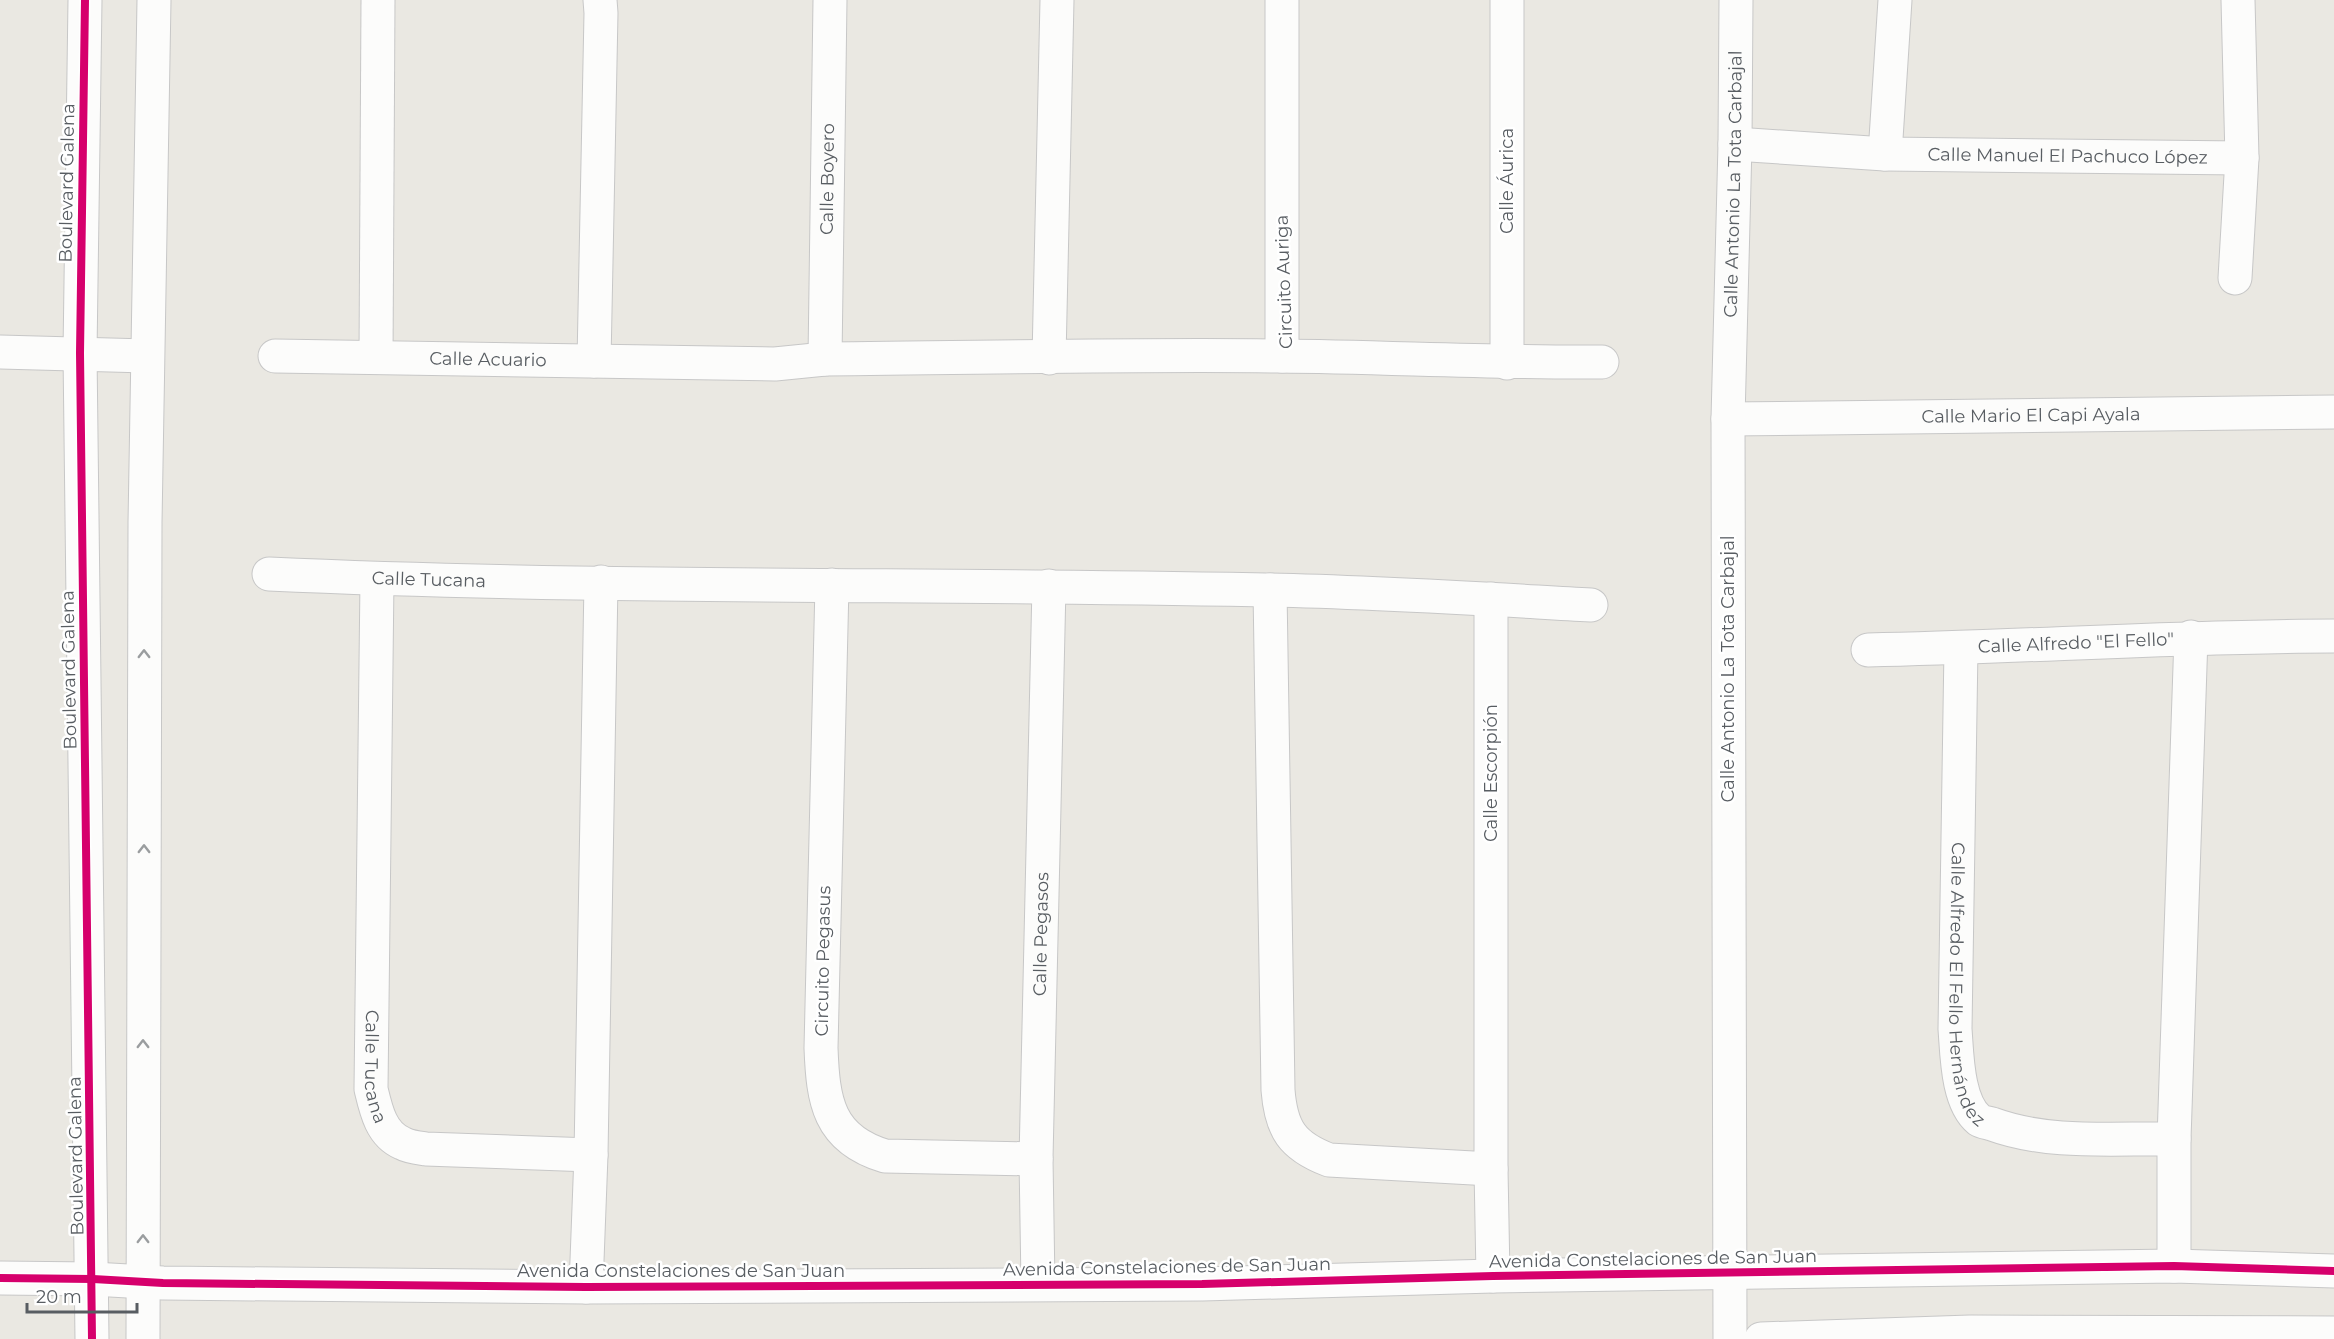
<svg xmlns="http://www.w3.org/2000/svg" width="2334" height="1339" viewBox="0 0 2334 1339" font-family="Montserrat,sans-serif">
  <style>
    .lines { fill: none; stroke-linecap: round; stroke-linejoin: round }
    .minor-casing { stroke: #c7c7c7; stroke-width: 35 }
    .tertiary-casing { stroke: #c7c7c7; stroke-width: 35 }
    .minor { stroke: #fcfcfb; stroke-width: 33 }
    .tertiary { stroke: #fcfcfb; stroke-width: 33 }
    .cycleway-casing { stroke: #fff; stroke-width: 11 }
    .cycleway { stroke: #d6006c; stroke-width: 8 }
    .oneway { stroke: #9a9d9f }
    .labels { text-anchor: middle; dominant-baseline: central; stroke-width: 5; stroke-linejoin: round; paint-order: stroke }
    .street-label { font-size: 18px; fill: #585d62; stroke: #fff }
  </style>
  <rect width="100%" height="100%" fill="#eae8e2"/>
  <g class="lines">
    <defs>
      <g id="minor">
        <polyline points="1282,0 1282,356"/>
        <polyline points="1507,0 1507,363"/>
        <path id="s1" d="M 1735,144 L 1885,154 L 2242,158"/>
        <polyline points="1885,154 1895,0"/>
        <polyline points="2235,278 2242,158 2238,0"/>
        <polyline points="0,352 147,356"/>
        <path id="s2" d="M 275,356 L 775,364 L 825,359 C 976,358 1128,354 1279,356 C 1387,357 1494,363 1602,362"/>
        <polyline points="376,357 378,0"/>
        <polyline points="1049,358 1057,0"/>
        <path id="s3" d="M 825,359 L 830,0"/>
        <polyline points="594,361 601,13 600,0"/>
        <path id="s4" d="M 1728,419 L 2334,412"/>
        <path id="s5" d="M 269,574 C 601,589 934,583 1266,590 C 1375,592 1483,599 1591,605"/>
        <path id="s6" d="M 377,579 L 371,1089 C 376,1110 381,1134 402,1143 C 409,1147 419,1148 426,1149 L 591,1155"/>
        <path d="M 832,585 L 821,1048 C 823,1101 828,1139 885,1156 L 1036,1159"/>
        <path d="M 1270,590 L 1278,1090 C 1281,1129 1292,1146 1329,1160 L 1491,1169"/>
        <polyline points="1491,599 1491,1169 1493,1276"/>
        <path id="s7" d="M 1961,648 L 1955,1029 C 1957,1054 1957,1102 1979,1120 C 1982,1122 1989,1123 1992,1124 C 2049,1145 2114,1138 2174,1139"/>
        <path id="s8" d="M 1868,650 C 2023,647 2178,636 2334,636"/>
        <polyline points="2174,1266 2174,1139 2191,637"/>
        <path id="s9" d="M 1038,1284 L 1036,1159 L 1049,586"/>
        <polyline points="586,1287 591,1155 601,582"/>
        <path id="s10" d="M 1730,1339 L 1728,419 L 1735,144 L 1736,0"/>
      </g>
      <g id="tertiary">
        <polyline points="85,0 80,353 92,1339"/>
        <polyline points="0,1278 93,1279 163,1283 586,1287 1202,1284 1493,1276 2174,1266 2334,1271"/>
        <polyline points="143,1339 145,523 154,0"/>
        <polyline points="1761,1339 1970,1332 2334,1333"/>
      </g>
    </defs>
    <use href="#minor" class="minor-casing"/>
    <use href="#tertiary" class="tertiary-casing"/>
    <use href="#minor" class="minor"/>
    <use href="#tertiary" class="tertiary"/>
    <defs>
      <g id="cycleway">
        <polyline points="85,0 80,353 92,1339"/>
        <polyline points="0,1278 93,1279 163,1283 586,1287 1202,1284 1493,1276 2174,1266 2334,1271"/>
      </g>
    </defs>
    <use href="#cycleway" class="cycleway-casing"/>
    <use href="#cycleway" class="cycleway"/>
  </g>
  <defs><path id="oneway-chevron" d="M-2-3.5L2.5 0L-2 3.5" fill="none" stroke-width="1.6" stroke-linecap="round" stroke-linejoin="round" transform="scale(1.5)"/></defs>
  <g class="oneway">
    <use href="#oneway-chevron" transform="translate(144 654) rotate(-90)"/>
    <use href="#oneway-chevron" transform="translate(144 849) rotate(-90)"/>
    <use href="#oneway-chevron" transform="translate(143 1044) rotate(-90)"/>
    <use href="#oneway-chevron" transform="translate(143 1239) rotate(-90)"/>
  </g>
  <g class="labels">
    <g class="street-label">
      <text stroke="none"><textPath href="#s1" startOffset="333">Calle Manuel El Pachuco López</textPath></text>
      <text stroke="none"><textPath href="#s3" startOffset="180">Calle Boyero</textPath></text>
      <text transform="translate(1507 181) rotate(-90)">Calle Áurica</text>
      <text transform="translate(67 183) rotate(-89)">Boulevard Galena</text>
      <text stroke="none"><textPath href="#s10" startOffset="1155">Calle Antonio La Tota Carbajal</textPath></text>
      <text transform="translate(1284 282) rotate(-92)">Circuito Auriga</text>
      <text stroke="none"><textPath href="#s2" startOffset="213">Calle Acuario</textPath></text>
      <text stroke="none"><textPath href="#s4" startOffset="303">Calle Mario El Capi Ayala</textPath></text>
      <text stroke="none"><textPath href="#s5" startOffset="160">Calle Tucana</textPath></text>
      <text stroke="none"><textPath href="#s8" startOffset="208">Calle Alfredo "El Fello"</textPath></text>
      <text transform="translate(1728 669) rotate(-90)">Calle Antonio La Tota Carbajal</text>
      <text transform="translate(69 670) rotate(-91)">Boulevard Galena</text>
      <text transform="translate(1491 773) rotate(-90)">Calle Escorpión</text>
      <text stroke="none"><textPath href="#s9" startOffset="350">Calle Pegasos</textPath></text>
      <text transform="translate(823 961) rotate(-89)">Circuito Pegasus</text>
      <text stroke="none"><textPath href="#s7" startOffset="338">Calle Alfredo El Fello Hernández</textPath></text>
      <text stroke="none"><textPath href="#s6" startOffset="488">Calle Tucana</textPath></text>
      <text transform="translate(76 1156) rotate(-91)">Boulevard Galena</text>
      <text transform="translate(1653 1259) rotate(-1)">Avenida Constelaciones de San Juan</text>
      <text transform="translate(1167 1267) rotate(-1)">Avenida Constelaciones de San Juan</text>
      <text x="681" y="1271">Avenida Constelaciones de San Juan</text>
    </g>
  </g>
  <path d="M27 1303v9h110v-9" fill="none" stroke="#585d62" stroke-width="3"/>
  <text x="36" y="1303" font-size="18" fill="#585d62" stroke="#ffffff" stroke-width="4.5" paint-order="stroke">20 m</text>
</svg>
